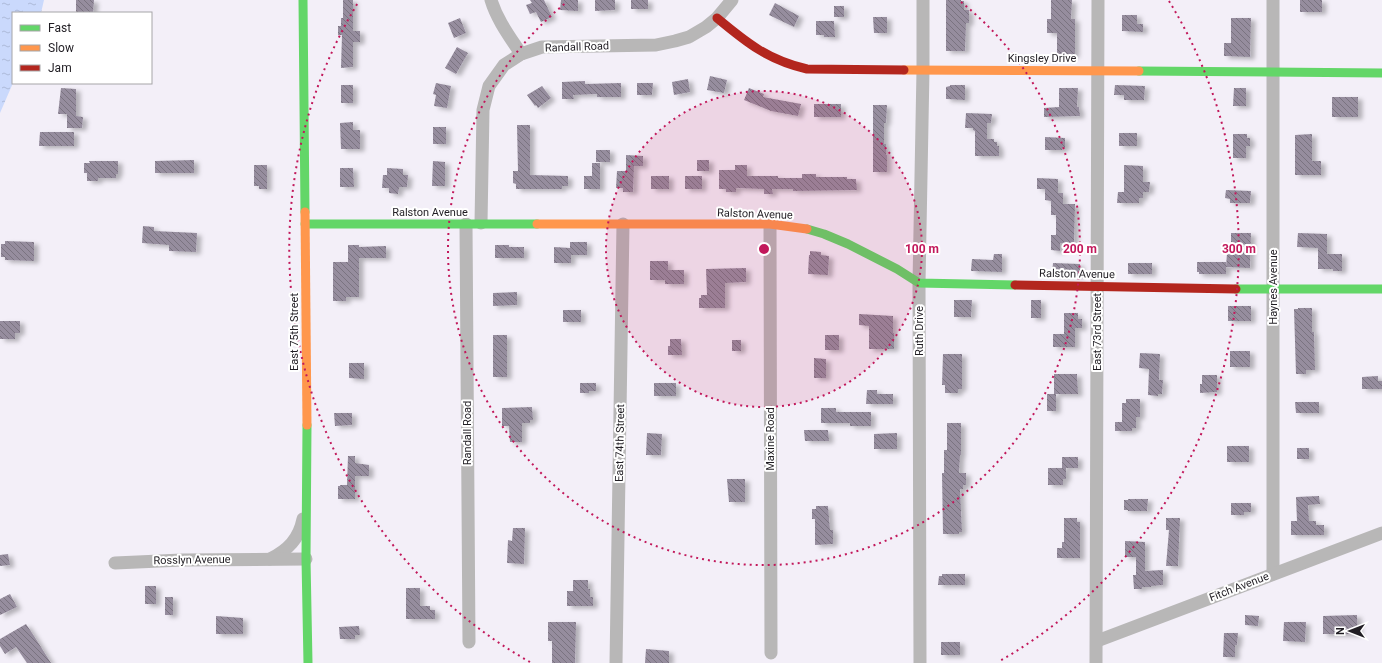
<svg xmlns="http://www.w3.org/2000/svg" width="1382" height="663" viewBox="0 0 1382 663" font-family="Roboto,sans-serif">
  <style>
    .water { fill: url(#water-ripples) }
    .building { fill: url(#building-back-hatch); filter: url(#shadow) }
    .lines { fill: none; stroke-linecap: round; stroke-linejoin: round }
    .street { stroke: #b8b7b7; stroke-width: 13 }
    .fast { stroke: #63d668; stroke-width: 9 }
    .slow { stroke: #ff974d; stroke-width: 9 }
    .jam { stroke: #b3261e; stroke-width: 9 }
    .ring { fill: none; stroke: #c2185b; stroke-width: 2; stroke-dasharray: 2 4 }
    .labels { text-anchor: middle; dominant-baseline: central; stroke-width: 4; stroke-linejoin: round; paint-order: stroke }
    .street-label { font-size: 11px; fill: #201d23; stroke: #fff }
    .centre { fill: #c2185b; stroke: #fff; stroke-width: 2 }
    .ring-label { font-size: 12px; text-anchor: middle; font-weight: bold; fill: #c2185b; stroke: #fff; stroke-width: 4; stroke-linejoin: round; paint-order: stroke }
  </style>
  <defs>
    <pattern id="water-ripples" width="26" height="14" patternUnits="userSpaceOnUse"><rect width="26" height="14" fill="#cad9fc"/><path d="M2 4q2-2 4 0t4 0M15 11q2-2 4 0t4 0" fill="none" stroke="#adbad8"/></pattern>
    <pattern id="building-back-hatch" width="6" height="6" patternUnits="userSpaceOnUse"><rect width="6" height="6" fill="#968d9e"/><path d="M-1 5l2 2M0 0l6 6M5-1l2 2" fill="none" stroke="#7a7380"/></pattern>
    <filter id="shadow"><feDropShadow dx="4.5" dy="2.5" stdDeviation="2" flood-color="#0004"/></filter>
  </defs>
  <rect width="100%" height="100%" fill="#f3eff8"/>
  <polygon class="water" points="0,0 44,0 41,13 13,13 13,83 0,113"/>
  <g class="building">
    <polygon points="76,0 94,0 93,13 76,13"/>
    <polygon points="343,0 353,0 353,31 360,31 360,42 353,42 353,67 341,68 342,35 338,35 338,26 341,26 341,18 343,18"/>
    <polygon points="530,0 544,0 552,17 541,22 536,12 530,14 526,5 532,3"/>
    <polygon points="561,0 578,0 578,11 560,10"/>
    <polygon points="595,0 615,0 615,10 595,11"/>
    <rect x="631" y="0" width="17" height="9"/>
    <polygon points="946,0 961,0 961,1 964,1 964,10 969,10 969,23 966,23 965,51 946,51"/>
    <polygon points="1051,0 1072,0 1071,19 1075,19 1075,55 1057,56 1057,33 1047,33 1047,19 1051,19"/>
    <rect x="1300" y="0" width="22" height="12"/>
    <polygon points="775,3 799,16 794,27 769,15"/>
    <rect x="834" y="6" width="10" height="11"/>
    <polygon points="1122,15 1137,15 1137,24 1143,24 1143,32 1122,31"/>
    <polygon points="873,17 887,17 887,33 874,33"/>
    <polygon points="460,18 466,33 454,38 448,23"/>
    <polygon points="1231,18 1251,18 1250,57 1224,56 1224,43 1231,43"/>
    <polygon points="816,21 834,21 835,37 824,37 824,35 816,35"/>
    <polygon points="457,47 468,53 456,74 445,68"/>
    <polygon points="710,76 727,80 724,93 707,90"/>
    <polygon points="688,79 690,92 674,95 672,82"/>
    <polygon points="585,81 585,84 621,83 621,97 597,97 597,94 573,95 574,99 562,99 562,82"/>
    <polygon points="436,83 451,86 447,108 434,106 436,95 433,94"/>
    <polygon points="637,83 653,83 652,95 637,95"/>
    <rect x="341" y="85" width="12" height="18"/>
    <polygon points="950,85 965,85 965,100 946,99 946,87 950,86"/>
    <polygon points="1115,85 1145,86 1144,100 1124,100 1124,95 1114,95"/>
    <polygon points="542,86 551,98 538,108 536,105 535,106 527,95"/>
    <polygon points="61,88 76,89 76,116 83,117 82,128 67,128 67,114 58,114"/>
    <polygon points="749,88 764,94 763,97 801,104 798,116 771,111 744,100"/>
    <polygon points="1059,88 1078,88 1077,107 1079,107 1080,116 1044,117 1044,108 1059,107"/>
    <polygon points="1234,88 1246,88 1246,106 1233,106"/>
    <rect x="1332" y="97" width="26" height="20"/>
    <rect x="814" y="104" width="27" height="13"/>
    <polygon points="873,105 887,105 886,123 884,123 884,144 886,144 886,155 887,155 887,172 873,172"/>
    <polygon points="966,113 992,114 991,123 987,123 987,139 994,139 994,142 997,142 997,146 999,146 999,156 975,156 975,131 973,130 973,128 965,128"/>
    <polygon points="353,122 353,130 360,130 360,149 341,149 340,123"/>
    <polygon points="517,125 530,125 530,175 568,176 568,186 562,186 562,189 516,189 516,184 513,183 513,171 518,171"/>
    <rect x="433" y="127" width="13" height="17"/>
    <polygon points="40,132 74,132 74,146 39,146"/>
    <rect x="1119" y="133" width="18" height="13"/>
    <polygon points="1233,134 1247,134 1247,138 1250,138 1250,146 1246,146 1246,158 1233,158"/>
    <polygon points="1312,134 1312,161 1321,161 1321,175 1295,175 1295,135"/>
    <polygon points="1045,137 1065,138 1065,148 1062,148 1062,150 1045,150"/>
    <rect x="596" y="150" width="14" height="12"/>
    <polygon points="626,155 643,156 643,166 634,166 633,192 623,192 623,188 616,188 617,171 626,171"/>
    <polygon points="194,160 194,173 155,173 155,161"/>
    <rect x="697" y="160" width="12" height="11"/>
    <polygon points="89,161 118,161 118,174 116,174 116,178 98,178 98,181 87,181 87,173 84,173 84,163 90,163"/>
    <polygon points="433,161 445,162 445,186 432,186"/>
    <polygon points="592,163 600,163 600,189 584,189 584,176 592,176"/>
    <polygon points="254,165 267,165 267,189 259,189 259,186 254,186"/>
    <polygon points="735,165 747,165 747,176 778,176 778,178 802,178 802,174 816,174 816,177 847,177 847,179 856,179 857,190 793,191 793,189 772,189 773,194 764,194 764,189 736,188 736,192 726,192 726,189 719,189 719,170 735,170"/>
    <polygon points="1124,165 1143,166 1143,182 1150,182 1149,192 1143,192 1143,198 1139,198 1139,203 1117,203 1118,192 1124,192"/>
    <polygon points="340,168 353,168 354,187 340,187"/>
    <polygon points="387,168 403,169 403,175 408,175 407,187 400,187 399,188 398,194 389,193 389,188 382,188 383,175 387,175"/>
    <rect x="651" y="176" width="18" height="13"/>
    <rect x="685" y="176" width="17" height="13"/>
    <polygon points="1037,178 1058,179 1058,193 1063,193 1063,204 1075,204 1074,243 1060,243 1060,251 1051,250 1051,235 1056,235 1056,215 1051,215 1051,201 1045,200 1045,189 1037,189"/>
    <polygon points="1226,190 1251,191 1250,203 1230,203 1230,199 1225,198"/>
    <polygon points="143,226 154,227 154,231 197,233 196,252 169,251 169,245 142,243"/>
    <polygon points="1231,233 1251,233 1250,268 1226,267 1227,253 1231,254"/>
    <polygon points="1298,233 1327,234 1327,254 1342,254 1342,271 1333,271 1333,269 1318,269 1318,248 1297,247"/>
    <polygon points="5,241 34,242 34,261 5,260 5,257 1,257 1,244 5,244"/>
    <polygon points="570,242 587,242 587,255 571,255 571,263 554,263 554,247 570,248"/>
    <polygon points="348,245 359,245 359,247 386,246 386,258 359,258 359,297 346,297 346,301 333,301 333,262 348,262"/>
    <polygon points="495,245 509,245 509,247 524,247 524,258 495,258"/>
    <polygon points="810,251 821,252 821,255 829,256 828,275 808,274 809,255 810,255"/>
    <polygon points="994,254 1002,254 1002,272 971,271 972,259 993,260"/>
    <polygon points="650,261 668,261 668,270 684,270 684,284 665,284 665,280 650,280"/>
    <polygon points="1197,262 1226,262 1226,274 1199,274 1199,272 1197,272"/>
    <polygon points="1053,263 1080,264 1080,276 1052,274"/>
    <rect x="1128" y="263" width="24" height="11"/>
    <polygon points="746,268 746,282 725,283 725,308 699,308 699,298 701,298 701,295 707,295 706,269"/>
    <polygon points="517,292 517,305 493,306 493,293"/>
    <polygon points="954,300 972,300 971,317 954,317"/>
    <rect x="1031" y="300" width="10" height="18"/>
    <rect x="1228" y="306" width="23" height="15"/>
    <polygon points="1298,308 1312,308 1312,332 1314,332 1315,370 1306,370 1306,374 1296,374 1294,309 1298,309"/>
    <rect x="563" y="310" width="18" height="12"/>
    <polygon points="1064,313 1078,313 1078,319 1082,319 1082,328 1075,328 1075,347 1053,347 1053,334 1064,334"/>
    <polygon points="859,314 893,316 893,333 894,333 894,349 869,349 869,326 859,325"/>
    <polygon points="0,321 20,321 20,333 15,333 15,339 0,339"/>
    <rect x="493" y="335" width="14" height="42"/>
    <rect x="825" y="335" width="14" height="15"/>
    <polygon points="670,339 681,339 682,355 668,355 668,346 670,346"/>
    <rect x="732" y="340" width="9" height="11"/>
    <rect x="1230" y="351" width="20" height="16"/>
    <polygon points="1140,353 1160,354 1159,380 1163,380 1162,394 1158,394 1158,396 1148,395 1149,369 1139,368"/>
    <polygon points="943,354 962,354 962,389 958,389 958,393 945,393 945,385 942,385"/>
    <polygon points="814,358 826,359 826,378 814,378"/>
    <polygon points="349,363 364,363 364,379 349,378"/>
    <polygon points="1054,374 1077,374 1078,394 1056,394 1056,411 1047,411 1047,394 1054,394"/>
    <polygon points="1202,375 1217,375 1217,392 1200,393 1200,384 1202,384"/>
    <polygon points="1378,376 1378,381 1382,381 1382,389 1362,389 1362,377"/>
    <polygon points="580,383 596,383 596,391 589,391 589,393 580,393"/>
    <rect x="654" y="383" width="22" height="13"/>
    <polygon points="867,390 877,390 877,394 893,394 893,404 866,404"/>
    <polygon points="1126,399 1140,399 1140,417 1136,417 1136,428 1132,428 1132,431 1115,431 1115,422 1122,422 1122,403 1126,403"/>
    <polygon points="1295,402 1319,402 1319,413 1296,413"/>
    <polygon points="532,407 533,420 530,420 530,423 522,423 522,442 510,442 509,426 502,426 502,408"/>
    <polygon points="821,408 836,408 836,412 871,412 871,426 850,426 850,423 821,423"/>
    <polygon points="334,413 352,413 352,425 335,426"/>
    <polygon points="947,423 961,423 961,455 960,455 959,473 966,473 966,485 963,485 963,489 960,489 962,532 959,532 959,534 943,534 942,473 944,473 944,450 947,450"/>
    <polygon points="804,430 828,430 829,441 805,441"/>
    <polygon points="647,433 662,434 661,455 646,455"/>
    <polygon points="897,433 897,449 874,449 874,434"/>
    <rect x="1227" y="446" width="22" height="16"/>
    <rect x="1297" y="448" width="12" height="11"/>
    <polygon points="348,456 355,456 355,463 369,465 369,476 355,476 355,499 338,499 338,486 340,486 340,485 347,485"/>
    <rect x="1062" y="457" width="16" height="11"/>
    <polygon points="1048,468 1066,468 1066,479 1063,479 1063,485 1048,485"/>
    <polygon points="727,479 745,479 745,502 729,502"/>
    <polygon points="1319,496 1320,504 1308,505 1309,521 1316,521 1316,525 1324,525 1324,535 1291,535 1291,521 1297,521 1296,497"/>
    <polygon points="1128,499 1148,499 1147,511 1128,511 1128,510 1124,510 1124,500 1128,500"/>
    <polygon points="1231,503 1251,503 1251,512 1244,512 1244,515 1231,515"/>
    <polygon points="816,506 828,506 830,530 833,530 833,544 815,545 815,519 812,519 812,509 816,509"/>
    <polygon points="1064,518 1077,518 1077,522 1080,522 1080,558 1057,558 1057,548 1062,548 1062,542 1064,542"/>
    <polygon points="1166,518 1180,518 1178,566 1166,566 1169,530 1166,530"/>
    <polygon points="513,528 525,528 524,564 507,563 508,540 512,541"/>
    <polygon points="1125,541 1145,542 1145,571 1163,570 1163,585 1151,586 1151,587 1142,587 1142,589 1134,589 1133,575 1136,575 1136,557 1125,557"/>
    <polygon points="8,554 10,565 0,566 0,555"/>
    <polygon points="942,574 965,574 965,585 938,585 939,576 942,576"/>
    <polygon points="573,580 588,580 588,589 590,589 590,597 593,597 593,606 567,606 567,591 573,591"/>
    <rect x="145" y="586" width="11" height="18"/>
    <polygon points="406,588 420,588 420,606 430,606 430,610 435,610 435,619 406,619"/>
    <polygon points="10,594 17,607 0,615 0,599"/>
    <rect x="165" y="597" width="8" height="18"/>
    <polygon points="1245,615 1259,616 1258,626 1245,625"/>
    <polygon points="1357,615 1358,634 1323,634 1323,616"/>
    <polygon points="216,616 243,618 243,634 216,634"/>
    <polygon points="548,622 576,622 575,663 552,663 552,641 548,641"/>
    <polygon points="1284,622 1306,622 1305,642 1283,641"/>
    <polygon points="26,624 34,636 51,663 27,663 16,647 5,654 0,646 0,639"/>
    <polygon points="359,626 360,635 355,635 355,639 340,639 339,627"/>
    <polygon points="1224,633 1238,633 1237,645 1235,645 1235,657 1223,657"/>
    <rect x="941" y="642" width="19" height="13"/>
    <polygon points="646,649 669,651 669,663 645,663"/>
  </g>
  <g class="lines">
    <g class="street">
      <path d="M 491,0 C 497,20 510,37 521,54"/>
      <polyline points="1273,0 1273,574"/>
      <polyline points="481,223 483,110 489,86 504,65 521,54 542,47 656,45 675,41 689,37 706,27 717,18 732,0"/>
      <polyline points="466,224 469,642"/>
      <polyline points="770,224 771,653"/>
      <path d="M 270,559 C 288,550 299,539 303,519"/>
      <polyline points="115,563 182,560 306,559"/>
      <polyline points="1097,641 1382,533"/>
      <polyline points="616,663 623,224"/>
      <polyline points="920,663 919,283 923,70 923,0"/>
      <polyline points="1096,663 1098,0"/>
    </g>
    <g class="fast">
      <polyline points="303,0 305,212"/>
      <polyline points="1139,71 1382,73"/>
      <polyline points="305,224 537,224"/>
      <polyline points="807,229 824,234 848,244 897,269 919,283 1015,285"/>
      <polyline points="1236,289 1382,289"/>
      <polyline points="307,425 306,559 308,663"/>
    </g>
    <g class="slow">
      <polyline points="904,70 1139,71"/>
      <polyline points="305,212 307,425"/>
      <polyline points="537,224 770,224 807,229"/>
    </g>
    <g class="jam">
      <path d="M 717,18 C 747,43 768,60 807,69 L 904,70"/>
      <polyline points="1015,285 1236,289"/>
    </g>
  </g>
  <circle cx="764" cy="249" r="158" fill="#c2185b" fill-opacity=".12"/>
  <g class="ring">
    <circle cx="764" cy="249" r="158"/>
    <path d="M961 2A316 316 0 1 1 567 2"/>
    <path d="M530 662A475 475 0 0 1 359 1M1169 1A475 475 0 0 1 998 662"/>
  </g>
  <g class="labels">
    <g class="street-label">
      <text transform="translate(577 47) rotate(-2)">Randall Road</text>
      <text x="1042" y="58">Kingsley Drive</text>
      <text x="430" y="212">Ralston Avenue</text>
      <text transform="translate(755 214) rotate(2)">Ralston Avenue</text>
      <text transform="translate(1077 274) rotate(1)">Ralston Avenue</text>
      <text transform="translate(1273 287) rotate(-90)">Haynes Avenue</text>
      <text transform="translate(919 331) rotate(-90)">Ruth Drive</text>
      <text transform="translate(294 332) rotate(-90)">East 75th Street</text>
      <text transform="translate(1097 332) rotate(-90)">East 73rd Street</text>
      <text transform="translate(467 433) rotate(-90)">Randall Road</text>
      <text transform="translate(770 439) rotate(-90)">Maxine Road</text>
      <text transform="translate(620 443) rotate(-89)">East 74th Street</text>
      <text transform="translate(192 560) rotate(-1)">Rosslyn Avenue</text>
      <text transform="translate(1239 587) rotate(-21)">Fitch Avenue</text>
    </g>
  </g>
  <circle cx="764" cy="249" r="6" class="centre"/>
  <g class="ring-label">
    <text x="922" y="253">100 m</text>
    <text x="1080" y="253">200 m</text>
    <text x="1239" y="253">300 m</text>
  </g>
  <rect x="12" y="12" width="140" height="72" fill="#ffffff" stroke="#a6a5a7"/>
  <rect x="20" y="25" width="20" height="6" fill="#63d668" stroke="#a6a5a7"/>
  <text x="48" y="32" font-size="12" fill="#201d23">Fast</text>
  <rect x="20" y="45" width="20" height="6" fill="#ff974d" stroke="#a6a5a7"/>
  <text x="48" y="52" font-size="12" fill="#201d23">Slow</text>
  <rect x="20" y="65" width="20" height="6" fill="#b3261e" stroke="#a6a5a7"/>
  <text x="48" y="72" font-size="12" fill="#201d23">Jam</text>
  <g transform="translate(1350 631) rotate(270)" stroke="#ffffff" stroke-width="3" paint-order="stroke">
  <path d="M0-3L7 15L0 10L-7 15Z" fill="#201d23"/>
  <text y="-6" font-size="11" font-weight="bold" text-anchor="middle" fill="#201d23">N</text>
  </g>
</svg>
